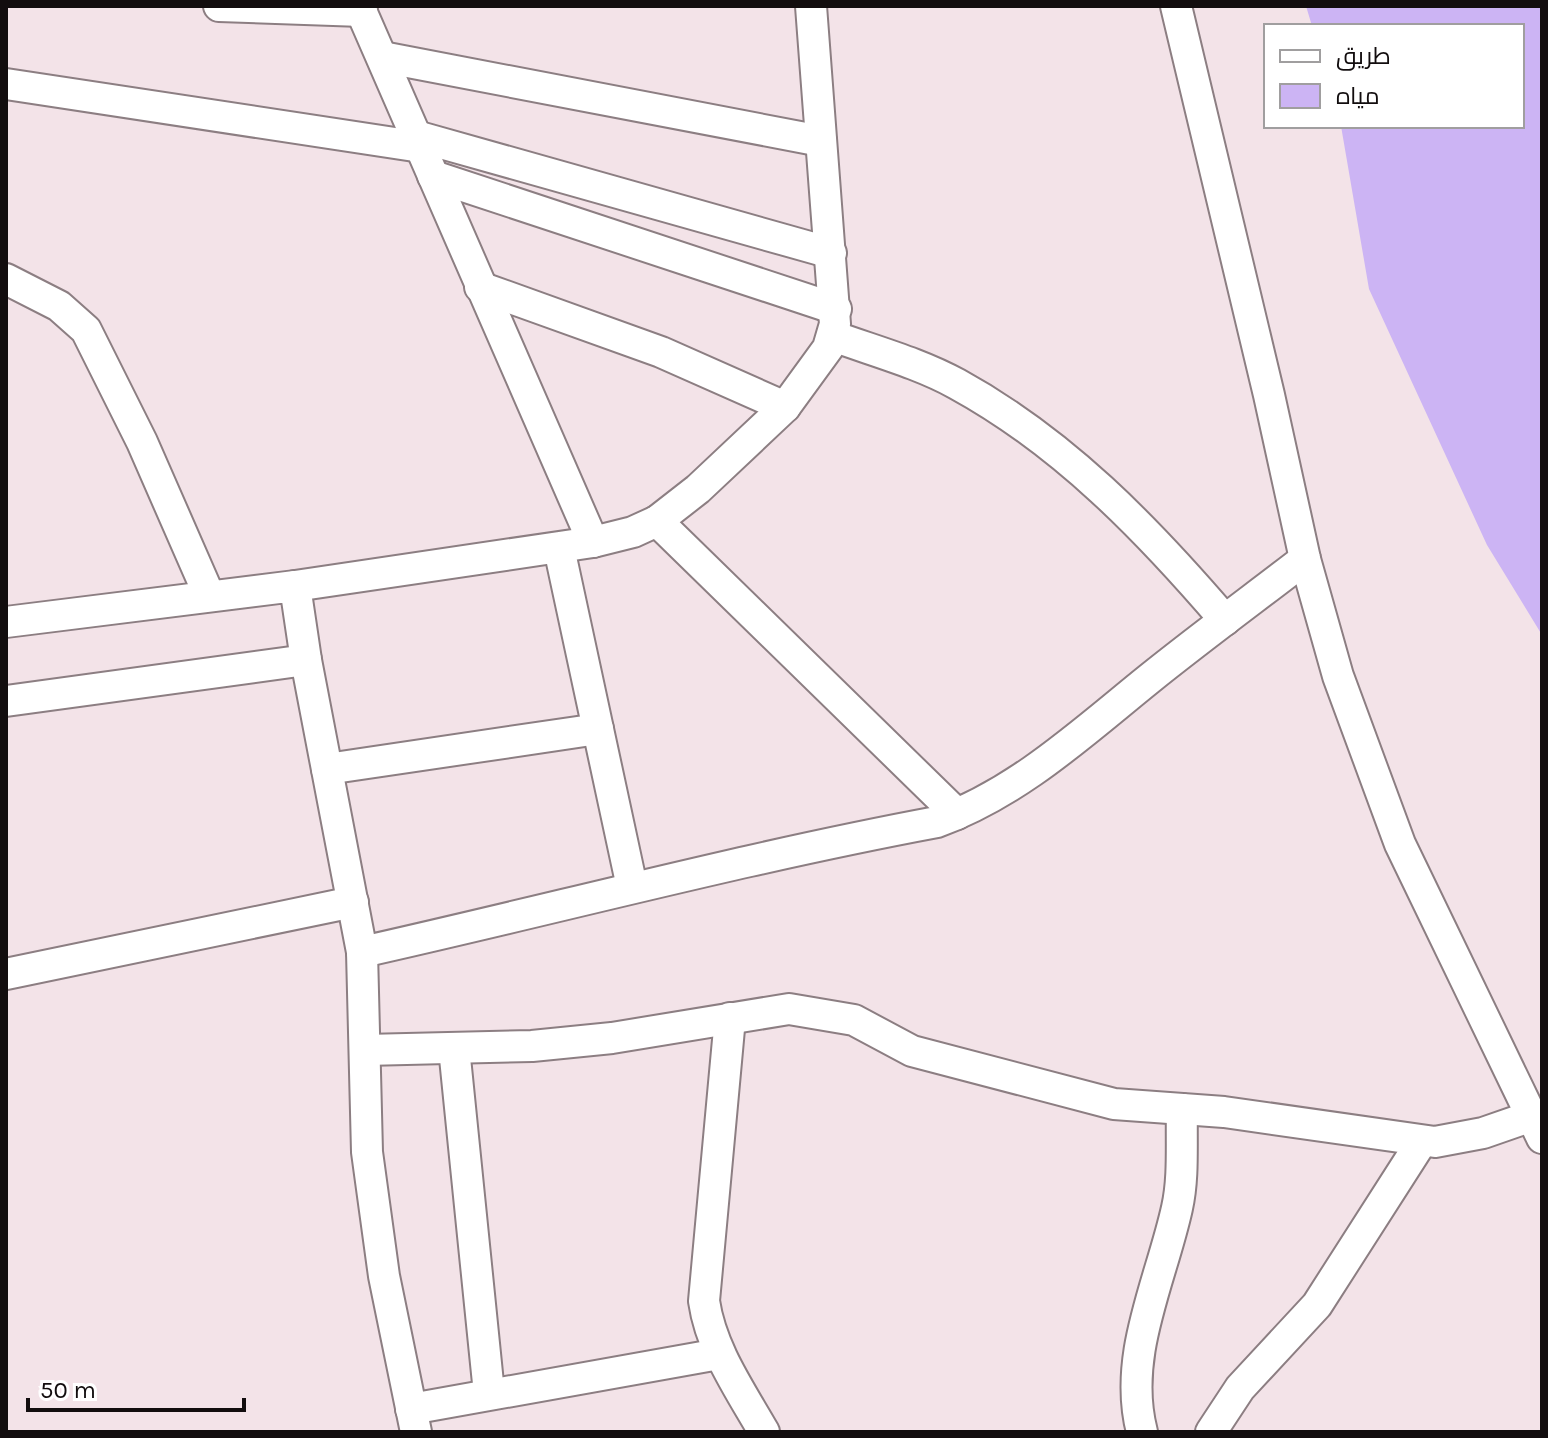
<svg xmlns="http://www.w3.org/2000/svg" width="1548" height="1438" viewBox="0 0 1548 1438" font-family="Karla,Cairo,sans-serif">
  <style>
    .water { fill: #ccb4f4 }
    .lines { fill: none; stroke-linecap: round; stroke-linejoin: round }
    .minor-casing { stroke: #8c7e82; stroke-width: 34 }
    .minor { stroke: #fff; stroke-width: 30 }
  </style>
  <rect width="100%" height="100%" fill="#f3e3e8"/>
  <polygon class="water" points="1306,6 1540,6 1542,635 1487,545 1369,289 1341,126 1522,126 1522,26 1312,26"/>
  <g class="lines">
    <defs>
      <g id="minor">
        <polyline points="219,6 362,11"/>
        <polyline points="359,6 593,542"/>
        <polyline points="1176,6 1269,395 1305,559 1338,676 1400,844 1542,1138"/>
        <polyline points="382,57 821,141"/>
        <polyline points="6,84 421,147"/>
        <polyline points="416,136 831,253"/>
        <polyline points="433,176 836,309"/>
        <polyline points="6,279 59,306 86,330 142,442 209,595"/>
        <polyline points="480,287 661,352 785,407"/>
        <path d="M 833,336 C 874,351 919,363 957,384 C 1063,442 1147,529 1225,620"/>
        <polyline points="657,521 957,814"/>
        <polyline points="559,548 632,887"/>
        <polyline points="295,586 593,542 633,532 657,521 698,489 785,407 828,348 835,324 811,6"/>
        <polyline points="6,622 295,586 306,660 362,952 367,1152 384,1276 416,1432"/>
        <polyline points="6,701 306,660"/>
        <polyline points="327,769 598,729"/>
        <path d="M 362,952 C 554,909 744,858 937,822 C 1019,792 1082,733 1149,679 C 1200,638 1253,599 1305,559"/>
        <polyline points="6,974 353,902"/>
        <path d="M 730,1018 L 704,1301 C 711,1349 740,1390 764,1432"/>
        <polyline points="454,1048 489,1393"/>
        <polyline points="365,1050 532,1046 612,1038 789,1009 854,1020 912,1051 1114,1104 1224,1112 1435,1142 1483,1133 1532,1116"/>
        <polyline points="411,1409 719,1354"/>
        <path d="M 1142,1432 C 1122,1356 1161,1281 1177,1208 C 1184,1177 1181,1142 1182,1109"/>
        <polyline points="1211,1432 1240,1388 1317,1305 1422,1141"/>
      </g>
    </defs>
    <use href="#minor" class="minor-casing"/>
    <use href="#minor" class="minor"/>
  </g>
  <rect width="1548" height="1438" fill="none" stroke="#120d0e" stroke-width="16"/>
  <rect x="1264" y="24" width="260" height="104" fill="#ffffff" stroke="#a09e9f" stroke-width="2"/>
  <rect x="1280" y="50" width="40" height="12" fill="#ffffff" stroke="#a09e9f" stroke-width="2"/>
  <text x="1336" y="64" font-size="24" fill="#120d0e">طريق</text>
  <rect x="1280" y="84" width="40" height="24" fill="#ccb4f4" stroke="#a09e9f" stroke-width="2"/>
  <text x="1336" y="104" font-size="24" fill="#120d0e">مياه</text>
  <path d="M28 1398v12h216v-12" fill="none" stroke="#120d0e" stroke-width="4"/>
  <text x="40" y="1398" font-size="24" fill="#120d0e" stroke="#ffffff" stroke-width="6" paint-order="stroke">50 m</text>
</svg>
